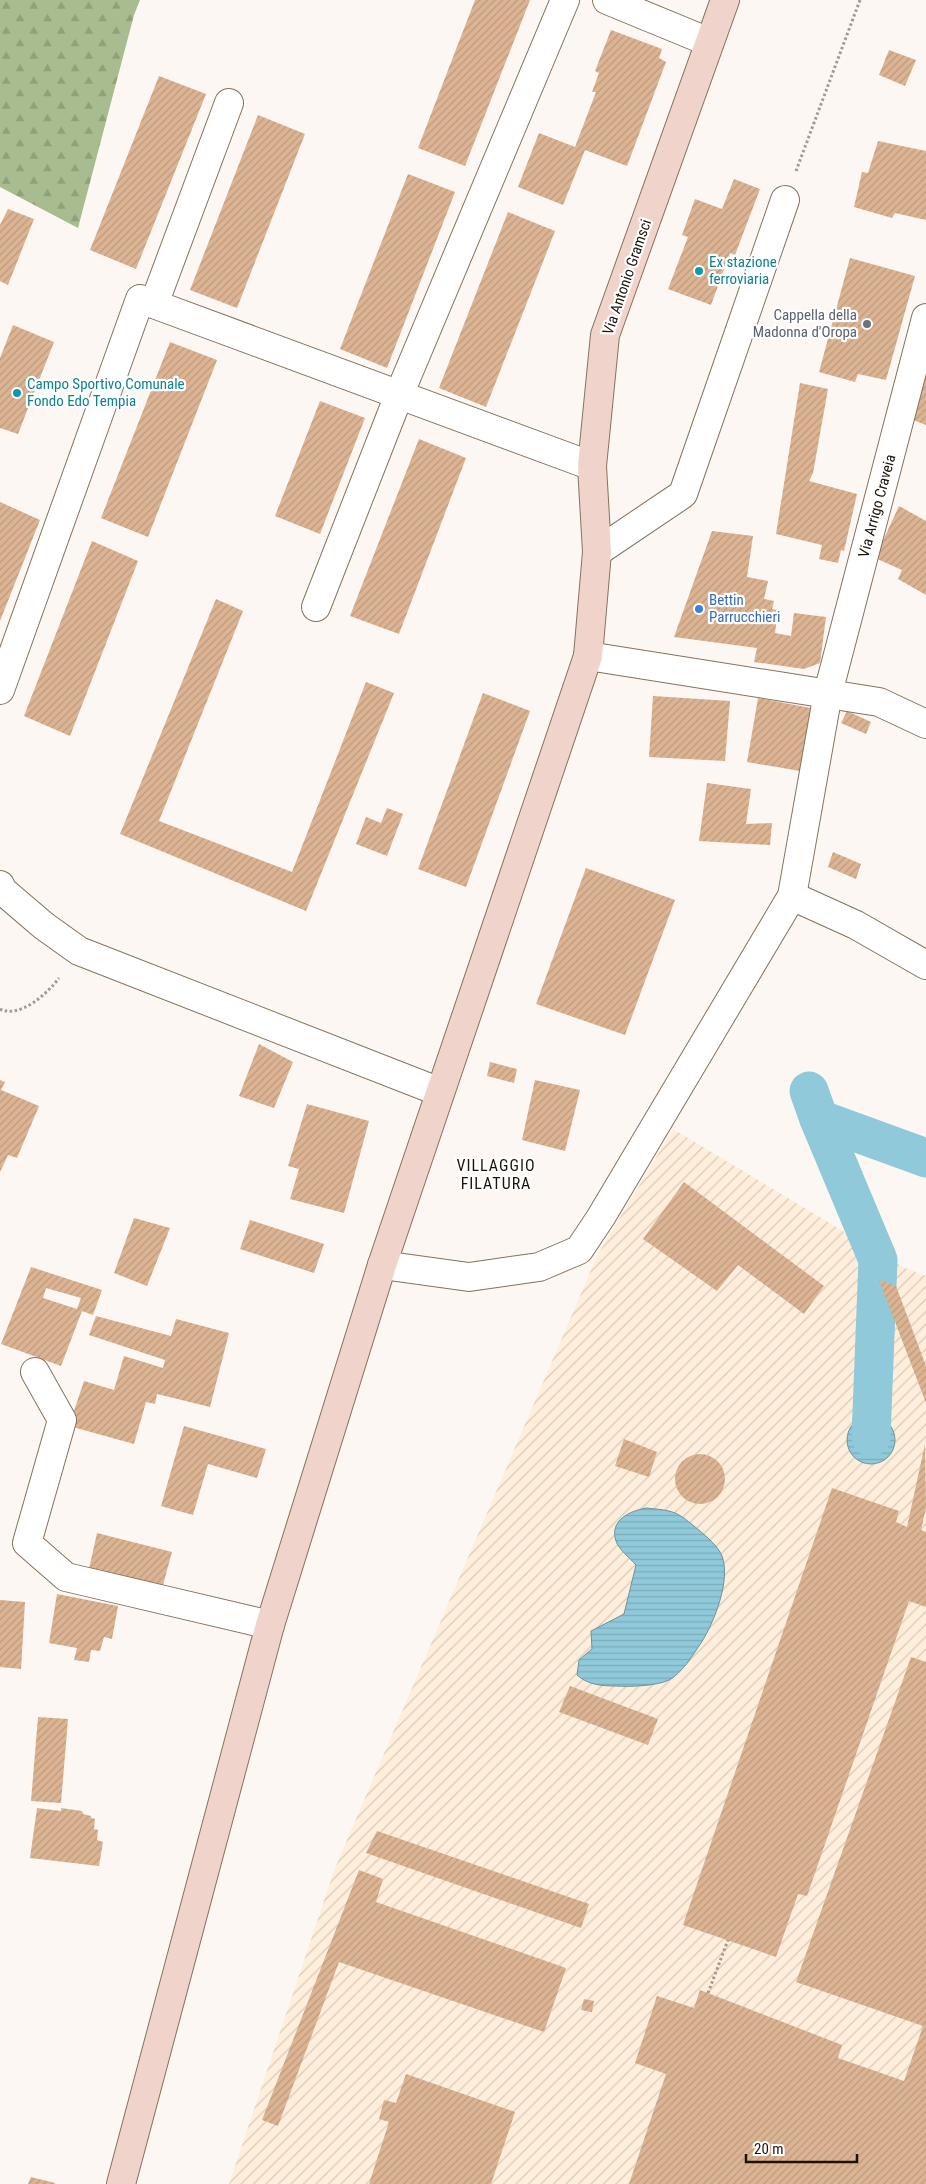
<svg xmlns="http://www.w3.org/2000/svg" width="926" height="2184" viewBox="0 0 926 2184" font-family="'Roboto Condensed',sans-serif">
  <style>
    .industrial { fill: url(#industrial-furrows) }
    .forest { fill: url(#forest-firs) }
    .water { fill: url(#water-rules); stroke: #6c939c }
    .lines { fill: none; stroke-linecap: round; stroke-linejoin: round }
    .canal { stroke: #8fc9da; stroke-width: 39 }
    .building { fill: url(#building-hatch); fill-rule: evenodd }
    .street-casing { stroke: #86725c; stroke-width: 30 }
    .secondary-casing { stroke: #86725c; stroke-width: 30 }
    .path { stroke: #a19b94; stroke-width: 3; stroke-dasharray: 2.5 2.5; stroke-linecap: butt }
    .street { stroke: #fff; stroke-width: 28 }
    .secondary { stroke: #f0d4cb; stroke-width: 28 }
    .culture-dot { fill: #0f9aa8; stroke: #fff; stroke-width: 2 }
    .worship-dot { fill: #6b7280; stroke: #fff; stroke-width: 2 }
    .shop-dot { fill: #3f7fe0; stroke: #fff; stroke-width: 2 }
    .labels { text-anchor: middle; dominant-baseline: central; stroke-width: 4.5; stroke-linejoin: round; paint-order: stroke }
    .culture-label { font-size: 15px; fill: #0d838f; stroke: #fff; text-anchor: start }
    .street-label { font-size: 15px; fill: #1b140b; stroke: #fff }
    .worship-label { font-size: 15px; fill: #5b616d; stroke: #fff; text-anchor: end }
    .shop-label { font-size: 15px; fill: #366cbe; stroke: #fff; text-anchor: start }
    .neighbourhood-label { font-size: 16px; letter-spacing: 1px; fill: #1b140b; stroke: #fff }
  </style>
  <defs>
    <pattern id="industrial-furrows" width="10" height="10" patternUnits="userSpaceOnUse" patternTransform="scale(1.25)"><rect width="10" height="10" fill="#feeedb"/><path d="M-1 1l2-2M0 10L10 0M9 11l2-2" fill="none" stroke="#d9cbbb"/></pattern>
    <pattern id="forest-firs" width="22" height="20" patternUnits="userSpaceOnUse" patternTransform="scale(1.25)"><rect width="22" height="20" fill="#a8bc8f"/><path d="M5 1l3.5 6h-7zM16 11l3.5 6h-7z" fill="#90a17a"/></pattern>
    <pattern id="water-rules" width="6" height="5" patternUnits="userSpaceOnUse" patternTransform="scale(1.25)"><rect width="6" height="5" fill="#8fc9da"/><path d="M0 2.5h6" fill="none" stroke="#7bacba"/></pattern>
    <pattern id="building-hatch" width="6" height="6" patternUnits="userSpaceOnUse" patternTransform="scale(1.25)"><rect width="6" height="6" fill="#dcb493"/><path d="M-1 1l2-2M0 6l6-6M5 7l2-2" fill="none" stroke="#bc9a7d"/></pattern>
  </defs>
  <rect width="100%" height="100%" fill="#fcf7f2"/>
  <polygon class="industrial" points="673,1129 903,1267 926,1276 926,2184 229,2184 335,1868 597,1256"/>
  <polygon class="forest" points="0,0 140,0 134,15 78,228 0,187"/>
  <g class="water">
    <circle cx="871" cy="1440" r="24"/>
    <path d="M 646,1508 C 676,1511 676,1511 700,1531 C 707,1537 718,1546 722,1556 C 731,1580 714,1623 701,1643 C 693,1655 682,1673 669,1680 C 657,1686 629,1687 616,1686 C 602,1686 588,1685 577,1675 L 579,1660 L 592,1649 L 591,1631 L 624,1614 L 636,1565 C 630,1558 619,1550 616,1541 C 609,1520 630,1511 646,1508 Z"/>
  </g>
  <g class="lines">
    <g class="canal">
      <polyline points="809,1091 819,1119 926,1158"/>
      <polyline points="819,1119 878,1260 871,1437"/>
    </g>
  </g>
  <g class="building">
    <polygon points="475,0 530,0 465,166 418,148"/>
    <polygon points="611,30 662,49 659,58 666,62 627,166 585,150 563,205 518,187 539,133 575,147 596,92 592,92 599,73 595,71"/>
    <polygon points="889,50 916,60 905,86 879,75"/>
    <polygon points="159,76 206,94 136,269 90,250"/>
    <polygon points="258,115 305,134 237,308 190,290"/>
    <polygon points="878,141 926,151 926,220 895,213 892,218 854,207 862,172 868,173"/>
    <polygon points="408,174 455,192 387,368 340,349"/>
    <polygon points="734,179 760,189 735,255 730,253 711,305 668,289 688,237 682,235 695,199 722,209"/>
    <polygon points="8,209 34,219 8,285 0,281 0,225"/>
    <polygon points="508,212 555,231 486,407 439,388"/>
    <polygon points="850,258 915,276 886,380 858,374 855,382 819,372"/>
    <polygon points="13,325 54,342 18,434 0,428 0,358"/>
    <polygon points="170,342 217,360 148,537 101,518"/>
    <polygon points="926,357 926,425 908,418"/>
    <polygon points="800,383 828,389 813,473 809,481 857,494 844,551 841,550 838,563 819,559 822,545 776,534"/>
    <polygon points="320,401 365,418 320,534 275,516"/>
    <polygon points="419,439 466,458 399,634 350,616"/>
    <polygon points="0,502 40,520 0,621"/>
    <polygon points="899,506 926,521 926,595 898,579 902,570 875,558"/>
    <polygon points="712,531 753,536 747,577 768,581 764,599 774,601 772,609 778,610 775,633 791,636 794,613 826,617 820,663 804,669 754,662 757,648 674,637"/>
    <polygon points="92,541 138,561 70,736 24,716"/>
    <polygon points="216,599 243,611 159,821 292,872 366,682 394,693 306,911 120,834"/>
    <polygon points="483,693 530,711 466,887 418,869"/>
    <polygon points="653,696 730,701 725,761 649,757"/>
    <polygon points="758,698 816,709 806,772 747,762"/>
    <polygon points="847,711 871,722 866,734 841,723"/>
    <polygon points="707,783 751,789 746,824 772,823 770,845 699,841"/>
    <polygon points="387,808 403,814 387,856 356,844 366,817 381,823"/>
    <polygon points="833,852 861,864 856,879 828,867"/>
    <polygon points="586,868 675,900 625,1035 536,1004"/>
    <polygon points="259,1044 293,1062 274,1108 239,1096"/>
    <polygon points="490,1062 517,1069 514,1083 487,1076"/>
    <polygon points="0,1080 5,1082 1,1090 39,1106 17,1158 8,1155 0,1172"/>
    <polygon points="535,1080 580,1090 565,1151 522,1140"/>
    <polygon points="307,1104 369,1121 344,1213 290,1199 299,1169 288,1166"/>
    <polygon points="684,1182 824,1286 804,1314 738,1265 717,1291 643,1239"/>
    <polygon points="134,1218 170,1228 147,1286 114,1273"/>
    <polygon points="250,1220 324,1244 314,1273 240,1249"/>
    <path d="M 31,1267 L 102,1290 L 93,1315 L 82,1311 L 61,1366 L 1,1344 ZM 46,1288 L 81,1298 L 77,1309 L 43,1298 Z"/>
    <polygon points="879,1280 896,1286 926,1366 926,1403"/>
    <polygon points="96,1316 171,1336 176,1319 229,1333 210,1407 157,1394 155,1404 146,1402 134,1444 69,1426 84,1381 114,1390 124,1356 163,1368 165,1360 89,1335"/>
    <polygon points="184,1426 266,1449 257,1478 208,1464 193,1515 161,1506"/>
    <polygon points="624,1439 657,1452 649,1477 615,1466"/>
    <polygon points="925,1444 926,1508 921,1530 926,1532 926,1607 909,1601 807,1896 798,1894 776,1957 683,1925 832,1488 899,1511 896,1522 907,1527"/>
    <circle cx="700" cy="1479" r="25"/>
    <polygon points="97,1533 172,1552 163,1585 89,1569"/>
    <polygon points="57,1594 118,1606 112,1639 104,1637 100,1651 91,1650 89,1662 74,1660 77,1648 49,1643"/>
    <polygon points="0,1600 25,1602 21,1669 0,1667"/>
    <polygon points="911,1657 926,1662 926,2184 629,2184 666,2074 635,2063 657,1996 694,2008 700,1990 842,2045 838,2058 904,2081 923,2026 796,1982"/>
    <polygon points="570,1686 658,1719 648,1745 559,1712"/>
    <polygon points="38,1717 68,1719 61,1803 31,1801"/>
    <polygon points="37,1808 61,1811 61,1808 82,1811 83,1814 91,1816 91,1818 95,1819 94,1829 98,1830 97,1840 103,1842 99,1866 30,1858"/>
    <polygon points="377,1831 589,1904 581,1928 366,1853"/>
    <polygon points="359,1870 383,1879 376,1902 566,1968 544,2032 339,1962 278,2126 262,2120"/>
    <polygon points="584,1999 594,2001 592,2012 581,2010"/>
    <polygon points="406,2074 515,2112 491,2184 369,2184 389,2122 379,2119 384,2100 396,2103"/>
    <polygon points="31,2177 55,2183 55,2184 28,2184"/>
  </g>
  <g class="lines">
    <defs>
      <g id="street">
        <polyline points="607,0 709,42"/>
        <polyline points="154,304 229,103"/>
        <polyline points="597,552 683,494 785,200"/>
        <polyline points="316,607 399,395 565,0"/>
        <polyline points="588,656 879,702 926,724"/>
        <polyline points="0,690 140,299 592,466"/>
        <polyline points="0,885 3,891 44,926 79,951 440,1092"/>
        <polyline points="792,896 856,925 926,965"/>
        <polyline points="382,1265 469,1277 539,1267 579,1250 601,1217 792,896 828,693 926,318"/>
        <polyline points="35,1372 62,1420 27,1543 66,1577 270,1625"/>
      </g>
      <polyline id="secondary" points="121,2184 270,1625 382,1265 588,656 597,552 592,466 605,335 725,0"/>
    </defs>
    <use href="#street" class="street-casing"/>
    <use href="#secondary" class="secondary-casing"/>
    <g class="path">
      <polyline points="796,171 860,0"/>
      <path d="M 0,1009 C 20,1019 48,993 59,978"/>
      <polyline points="708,1993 728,1940"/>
    </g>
    <use href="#street" class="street"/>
    <use href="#secondary" class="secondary"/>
  </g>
  <g class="culture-dot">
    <circle cx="699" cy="271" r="5"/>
    <circle cx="17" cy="393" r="5"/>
  </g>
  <circle class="worship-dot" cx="867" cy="324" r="5"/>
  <circle class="shop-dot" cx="699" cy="609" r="5"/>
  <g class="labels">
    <g class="culture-label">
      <text x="709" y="262">Ex stazione<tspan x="709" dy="17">ferroviaria</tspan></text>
      <text x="27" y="384">Campo Sportivo Comunale<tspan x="27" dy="17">Fondo Edo Tempia</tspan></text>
    </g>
    <g class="street-label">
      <text transform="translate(627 277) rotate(-71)">Via Antonio Gramsci</text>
      <text transform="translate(877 506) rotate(-75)">Via Arrigo Craveia</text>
    </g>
    <g class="worship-label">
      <text x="857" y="315">Cappella della<tspan x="857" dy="17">Madonna d'Oropa</tspan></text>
    </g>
    <g class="shop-label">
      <text x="709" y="600">Bettin<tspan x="709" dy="17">Parrucchieri</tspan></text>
    </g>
    <g class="neighbourhood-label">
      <text x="496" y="1165">VILLAGGIO<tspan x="496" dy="18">FILATURA</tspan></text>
    </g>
  </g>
  <path d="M746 2154v8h111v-8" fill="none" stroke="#1b140b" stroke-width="2.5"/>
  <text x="754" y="2154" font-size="15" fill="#1b140b" stroke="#ffffff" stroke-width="4" paint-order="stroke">20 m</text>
</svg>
